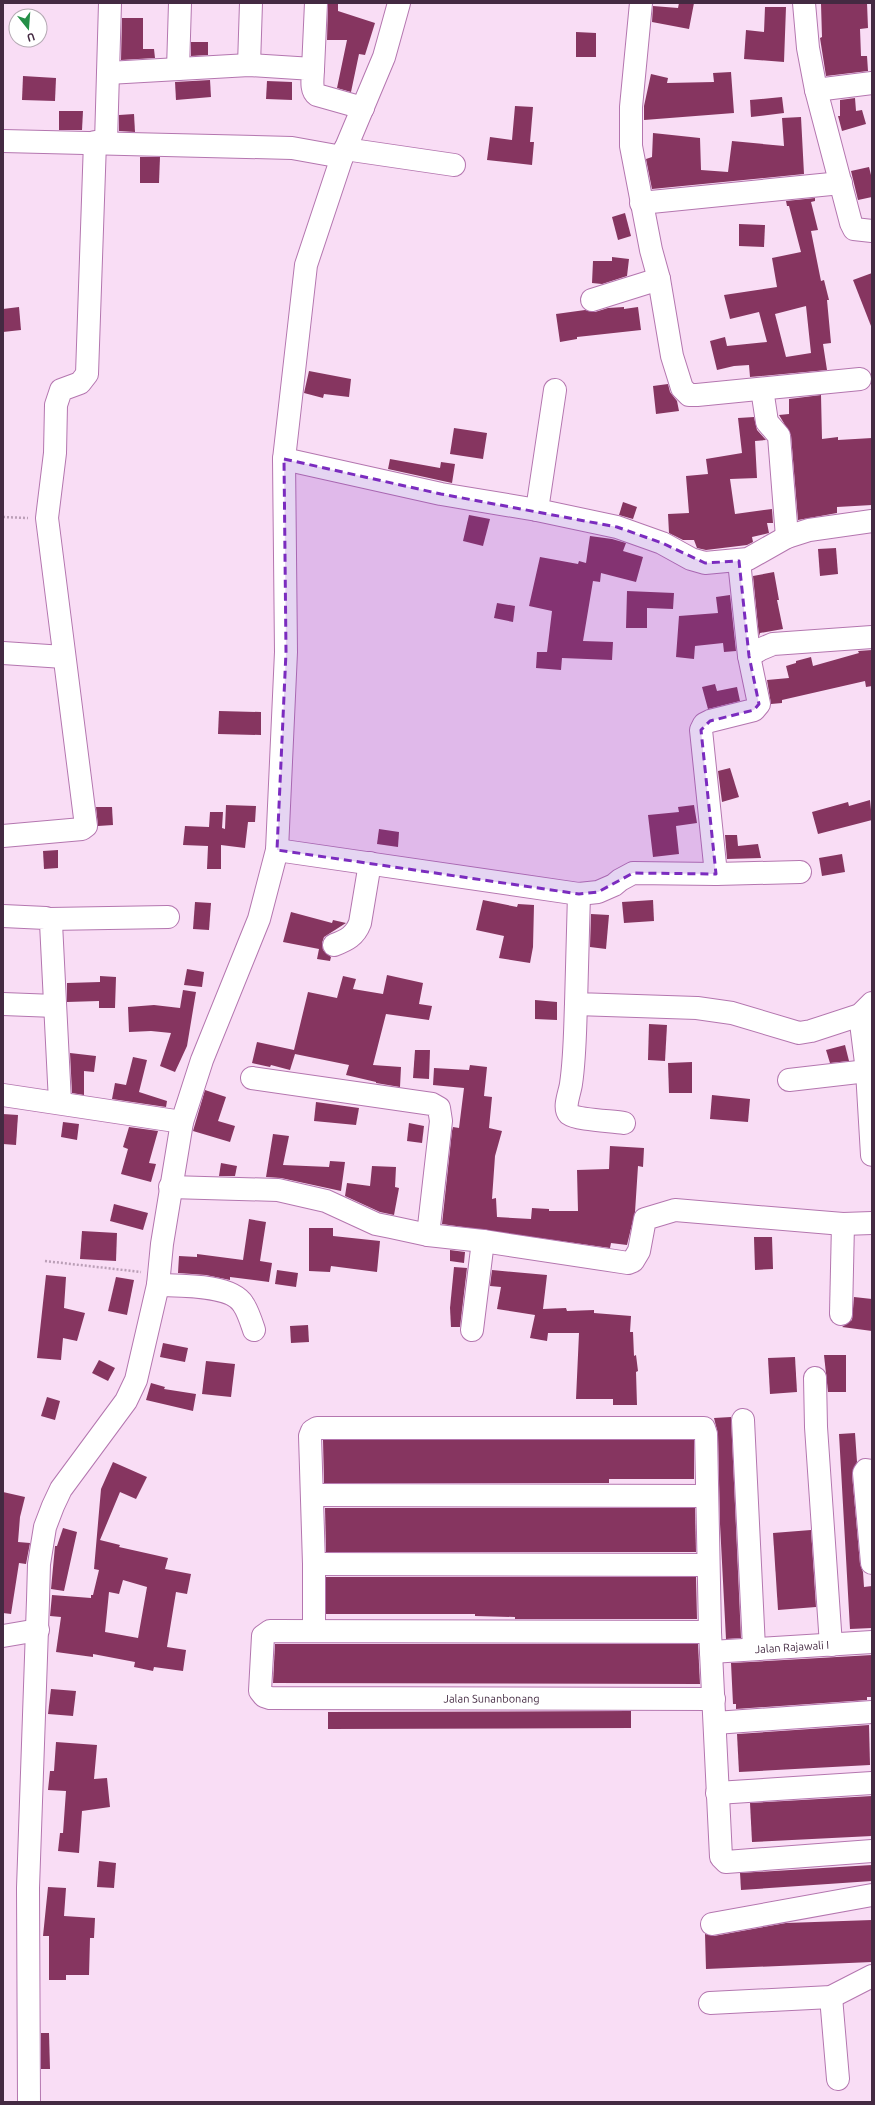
<svg xmlns="http://www.w3.org/2000/svg" width="875" height="2105" viewBox="0 0 875 2105" font-family="Ubuntu,sans-serif">
  <style>
    .building { fill: #863560; fill-rule: evenodd }
    .lines { fill: none; stroke-linecap: round; stroke-linejoin: round }
    .minor-casing { stroke: #b476af; stroke-width: 24 }
    .path { stroke: #bb9fb7; stroke-width: 2.5; stroke-dasharray: 2 2; stroke-linecap: butt }
    .minor { stroke: #fff; stroke-width: 22 }
    .marked { fill: #7b2cbf; fill-opacity: 0.2; stroke: #7b2cbf; stroke-width: 3; stroke-dasharray: 8 5; stroke-linejoin: round }
    .labels { text-anchor: middle; dominant-baseline: central; stroke-width: 4; stroke-linejoin: round; paint-order: stroke }
    .street-label { font-size: 11px; fill: #442a42; stroke: #fff }
  </style>
  <rect width="100%" height="100%" fill="#f9ddf5"/>
  <g class="building">
    <polygon points="328,3 338,3 338,11 375,23 365,55 359,54 351,92 337,88 347,40 327,40"/>
    <polygon points="679,3 694,3 689,29 652,22 653,6 678,8"/>
    <polygon points="867,3 868,28 860,29 861,56 867,56 868,71 826,76 820,38 822,37 821,4"/>
    <polygon points="765,7 786,7 784,62 744,59 746,30 764,32"/>
    <polygon points="122,18 143,18 143,49 154,49 155,58 121,60"/>
    <polygon points="576,32 596,33 596,57 576,57"/>
    <polygon points="191,42 208,42 208,55 191,56"/>
    <polygon points="731,72 734,113 644,120 644,106 651,74 668,78 667,83 714,82 713,73"/>
    <polygon points="23,76 56,78 55,101 22,100"/>
    <polygon points="210,80 211,97 176,100 175,82"/>
    <polygon points="267,81 292,82 292,100 266,99"/>
    <polygon points="782,97 784,113 751,117 750,100"/>
    <polygon points="855,98 856,111 862,110 866,124 842,131 838,116 840,116 840,100"/>
    <polygon points="515,106 533,107 530,142 534,142 532,165 487,160 490,137 512,140"/>
    <polygon points="59,111 83,111 82,130 59,130"/>
    <polygon points="134,114 135,132 119,131 119,115"/>
    <polygon points="801,117 804,174 652,189 646,159 652,157 653,133 700,138 701,170 728,172 732,141 784,146 782,118"/>
    <polygon points="140,157 160,157 159,183 140,183"/>
    <polygon points="869,167 872,179 872,197 858,200 851,171"/>
    <path d="M 815,198 L 815,201 L 811,202 L 818,230 L 811,231 L 821,281 L 824,280 L 829,300 L 827,300 L 831,343 L 823,344 L 827,370 L 750,377 L 749,365 L 734,366 L 717,370 L 710,341 L 725,337 L 727,346 L 767,342 L 759,312 L 730,319 L 724,295 L 777,287 L 772,258 L 801,252 L 789,206 L 787,206 L 786,201 ZM 806,306 L 811,353 L 786,357 L 775,314 Z"/>
    <polygon points="625,213 631,236 618,240 612,217"/>
    <polygon points="739,224 765,225 764,247 739,246"/>
    <polygon points="612,257 629,259 627,276 602,284 592,283 593,261 612,261"/>
    <polygon points="872,273 872,326 871,326 853,280"/>
    <polygon points="19,307 21,330 3,332 3,309"/>
    <polygon points="624,307 624,309 638,307 641,330 577,337 577,339 560,342 556,314 585,310 595,312 608,308"/>
    <polygon points="309,371 351,379 349,397 324,394 323,398 304,393"/>
    <polygon points="668,384 670,392 677,401 679,411 656,414 653,386"/>
    <polygon points="821,395 822,439 838,437 838,440 872,438 872,505 837,507 837,513 798,520 791,435 779,415 789,414 789,399"/>
    <polygon points="754,417 757,430 766,440 755,441 757,478 730,479 735,514 772,509 773,523 767,523 769,533 752,537 753,542 747,545 706,550 697,548 694,540 683,540 669,533 668,514 689,513 686,476 708,474 706,459 742,453 738,418"/>
    <polygon points="454,428 487,433 483,459 450,454"/>
    <polygon points="390,459 440,468 441,462 455,464 452,483 388,469"/>
    <polygon points="623,502 637,507 633,519 619,515"/>
    <polygon points="469,515 490,519 483,546 463,541"/>
    <polygon points="590,536 612,539 626,543 623,551 643,557 636,582 601,573 600,582 593,581 583,641 613,642 612,660 562,658 561,670 536,668 537,652 547,652 552,611 529,606 540,557 578,564 579,561 586,563"/>
    <polygon points="836,548 838,574 820,576 818,549"/>
    <polygon points="774,572 779,600 777,600 783,629 760,633 759,636 753,576"/>
    <polygon points="627,591 674,593 673,609 647,608 647,628 626,628"/>
    <polygon points="730,595 736,651 724,652 723,643 695,646 694,659 676,657 679,616 718,613 716,597"/>
    <polygon points="497,603 515,606 513,622 494,618"/>
    <polygon points="872,650 872,686 866,687 865,681 782,700 782,703 771,704 767,680 789,678 786,666 796,663 796,661 811,657 813,666 859,653 858,651"/>
    <polygon points="715,684 717,691 737,687 740,701 708,709 702,687"/>
    <polygon points="219,711 261,712 261,735 218,734"/>
    <polygon points="730,768 739,797 722,802 718,771"/>
    <polygon points="870,800 872,820 818,834 812,812 848,802 849,806"/>
    <polygon points="226,805 256,806 255,822 248,822 245,848 221,845 221,869 207,869 208,846 183,845 185,826 209,827 210,812 223,812 222,828 225,829"/>
    <polygon points="694,805 697,823 676,826 679,854 653,857 648,815 679,812 678,807"/>
    <polygon points="96,807 112,807 113,825 98,826"/>
    <polygon points="379,829 399,832 398,847 377,844"/>
    <polygon points="725,835 737,835 738,846 758,844 761,858 727,859"/>
    <polygon points="58,850 58,868 44,869 43,851"/>
    <polygon points="842,854 845,872 822,876 819,858"/>
    <polygon points="483,900 517,907 518,904 534,905 533,947 530,963 499,958 504,936 476,930"/>
    <polygon points="653,900 654,921 624,923 622,902"/>
    <polygon points="195,902 211,903 209,930 193,929"/>
    <polygon points="291,912 332,923 333,920 346,923 324,937 322,943 323,950 331,957 330,961 317,959 319,949 283,942"/>
    <polygon points="591,914 609,915 606,949 590,947"/>
    <polygon points="187,969 204,972 202,987 184,985"/>
    <polygon points="387,975 423,983 419,1004 432,1006 429,1020 386,1014 373,1065 401,1067 400,1087 376,1083 376,1082 346,1075 349,1065 295,1054 290,1070 271,1065 270,1067 252,1063 257,1042 294,1050 308,992 337,998 343,976 356,979 353,989 383,994"/>
    <polygon points="100,976 116,977 115,1008 99,1008 99,1001 67,1002 67,983 100,982"/>
    <polygon points="183,990 196,992 187,1046 175,1072 160,1066 171,1033 151,1031 129,1032 128,1007 154,1005 180,1008"/>
    <polygon points="535,1000 557,1002 557,1020 535,1019"/>
    <polygon points="649,1024 667,1025 665,1061 648,1060"/>
    <polygon points="845,1045 849,1061 830,1063 826,1050"/>
    <polygon points="415,1050 430,1050 429,1079 413,1078"/>
    <polygon points="70,1053 96,1056 94,1072 84,1071 84,1095 72,1093"/>
    <polygon points="133,1057 147,1060 139,1092 167,1101 166,1107 112,1099 115,1083 126,1085"/>
    <polygon points="692,1062 692,1093 669,1093 668,1063"/>
    <polygon points="470,1065 487,1067 484,1096 492,1097 489,1128 502,1131 495,1156 492,1199 496,1198 497,1217 531,1219 532,1208 549,1209 549,1211 578,1211 577,1170 609,1169 610,1146 644,1148 643,1167 638,1166 635,1212 627,1245 611,1243 610,1248 442,1224 452,1131 453,1127 459,1128 464,1088 433,1085 434,1068 469,1070"/>
    <polygon points="205,1090 226,1097 218,1121 235,1126 230,1142 193,1131"/>
    <polygon points="712,1095 750,1099 748,1122 710,1119"/>
    <polygon points="316,1102 359,1108 356,1125 314,1121"/>
    <polygon points="3,1114 18,1115 16,1145 3,1144"/>
    <polygon points="63,1122 79,1124 77,1140 61,1137"/>
    <polygon points="409,1123 424,1126 422,1143 407,1141"/>
    <polygon points="129,1127 158,1131 149,1163 156,1164 151,1182 121,1174 128,1149 123,1147"/>
    <polygon points="273,1134 289,1136 283,1165 329,1167 330,1161 345,1162 341,1191 281,1178 266,1177"/>
    <polygon points="221,1163 237,1166 235,1176 219,1176"/>
    <polygon points="372,1166 396,1167 395,1187 399,1188 394,1215 380,1212 345,1196 347,1183 370,1186"/>
    <polygon points="114,1204 148,1213 143,1230 110,1221"/>
    <polygon points="249,1219 266,1222 260,1261 272,1263 269,1282 230,1277 230,1280 206,1275 178,1273 179,1256 197,1257 197,1254 243,1260"/>
    <polygon points="309,1228 333,1228 333,1236 380,1241 377,1272 331,1266 330,1272 309,1271"/>
    <polygon points="82,1231 117,1233 116,1261 80,1259"/>
    <polygon points="754,1237 772,1237 773,1269 755,1270"/>
    <polygon points="450,1250 465,1252 464,1263 450,1261"/>
    <polygon points="454,1267 467,1268 460,1327 451,1327 450,1308"/>
    <polygon points="277,1270 298,1273 296,1287 275,1284"/>
    <polygon points="492,1270 547,1275 543,1309 566,1308 567,1311 594,1310 594,1313 631,1316 630,1332 633,1332 634,1356 636,1355 638,1371 636,1372 637,1405 613,1405 613,1399 576,1399 579,1333 548,1333 547,1341 530,1338 535,1315 497,1309 501,1287 490,1286"/>
    <polygon points="46,1275 66,1277 64,1308 85,1313 77,1341 63,1338 61,1360 37,1358"/>
    <polygon points="116,1277 134,1280 127,1315 108,1311"/>
    <polygon points="854,1297 872,1299 872,1331 842,1327 852,1320"/>
    <polygon points="308,1325 309,1342 291,1343 290,1326"/>
    <polygon points="163,1343 188,1348 185,1362 160,1357"/>
    <polygon points="824,1355 846,1355 846,1392 828,1392"/>
    <polygon points="795,1357 797,1392 770,1394 768,1358"/>
    <polygon points="99,1360 115,1368 108,1381 92,1373"/>
    <polygon points="206,1361 235,1364 231,1397 202,1394"/>
    <polygon points="151,1383 165,1387 164,1389 196,1394 193,1411 146,1400"/>
    <polygon points="47,1397 60,1401 55,1420 41,1416"/>
    <polygon points="731,1417 741,1638 726,1639 720,1524 718,1434 714,1418"/>
    <polygon points="855,1433 857,1462 852,1474 860,1564 863,1572 864,1587 872,1586 872,1628 850,1629 839,1434"/>
    <polygon points="323,1440 694,1440 694,1479 609,1479 609,1483 324,1483"/>
    <path d="M 113,1462 L 147,1477 L 136,1499 L 120,1492 L 100,1540 L 120,1545 L 119,1547 L 168,1558 L 165,1569 L 191,1574 L 187,1594 L 176,1592 L 167,1647 L 186,1650 L 183,1671 L 154,1667 L 153,1671 L 134,1667 L 135,1662 L 93,1654 L 93,1657 L 56,1652 L 61,1617 L 50,1616 L 52,1595 L 91,1598 L 91,1595 L 93,1595 L 99,1570 L 94,1569 L 101,1489 ZM 123,1580 L 147,1587 L 138,1638 L 105,1632 L 109,1592 L 119,1594 Z"/>
    <polygon points="3,1492 25,1497 20,1517 18,1542 30,1543 26,1564 19,1563 11,1614 3,1613"/>
    <polygon points="325,1508 695,1508 696,1552 326,1552"/>
    <polygon points="63,1528 77,1532 64,1591 51,1589 55,1546 57,1546"/>
    <polygon points="811,1530 816,1607 778,1610 773,1533"/>
    <polygon points="326,1577 696,1577 697,1619 515,1619 515,1617 475,1616 475,1614 326,1614"/>
    <polygon points="275,1644 698,1644 700,1684 273,1683"/>
    <polygon points="872,1655 872,1697 867,1697 867,1700 736,1709 736,1704 733,1704 731,1663"/>
    <polygon points="51,1689 76,1691 73,1716 48,1714"/>
    <polygon points="631,1711 631,1728 328,1729 328,1712"/>
    <polygon points="869,1725 870,1765 739,1772 737,1734"/>
    <polygon points="56,1742 97,1745 94,1779 107,1778 110,1807 82,1811 79,1853 58,1851 60,1833 63,1833 66,1791 48,1790 50,1771 54,1771"/>
    <polygon points="872,1796 872,1836 752,1842 750,1803"/>
    <polygon points="99,1861 116,1863 114,1888 97,1887"/>
    <polygon points="872,1865 872,1881 741,1890 740,1873"/>
    <polygon points="48,1887 66,1888 64,1916 95,1918 94,1938 90,1938 89,1975 66,1975 66,1980 49,1980 49,1936 43,1936"/>
    <polygon points="872,1920 872,1962 706,1969 705,1934 714,1936 786,1923"/>
    <polygon points="41,2033 49,2033 50,2069 41,2069"/>
  </g>
  <g class="lines">
    <defs>
      <g id="minor">
        <polyline points="641,3 631,107 631,146 651,250 659,279 672,356 682,388 689,395 697,395 860,379"/>
        <polyline points="804,3 808,48 816,90 851,223 854,229 872,231"/>
        <polyline points="249,65 251,3"/>
        <polyline points="178,69 180,3"/>
        <polyline points="313,69 316,3"/>
        <path d="M 108,73 L 249,65 L 313,69 C 313,77 310,90 317,95 L 363,108"/>
        <polyline points="816,90 872,83"/>
        <polyline points="3,141 292,148 342,157"/>
        <polyline points="106,142 110,3"/>
        <polyline points="345,149 454,165"/>
        <polyline points="641,203 841,183"/>
        <polyline points="592,300 659,279"/>
        <polyline points="762,389 767,422 779,436 787,537"/>
        <polyline points="284,459 441,494 537,510 617,527 662,543 691,559 705,563 748,559 787,537 809,530 872,521"/>
        <polyline points="537,510 555,390"/>
        <polyline points="3,653 64,657"/>
        <polyline points="749,656 761,649 773,644 872,637"/>
        <polyline points="3,836 82,829 86,826 47,518 55,453 56,405 61,390 80,383 87,374 95,142"/>
        <polyline points="277,850 579,894 598,892 614,885 620,880 633,873 716,874 800,872"/>
        <polyline points="716,874 701,730 704,724 710,721 754,710 759,704 749,656 739,561"/>
        <polyline points="579,894 576,1004 697,1008 732,1013 799,1033 811,1031 860,1015 872,1003"/>
        <polyline points="3,916 46,918 51,923 60,1102"/>
        <polyline points="49,919 168,917"/>
        <path d="M 334,945 C 347,940 355,936 360,923 L 370,863"/>
        <polyline points="3,1004 55,1006"/>
        <path d="M 576,1004 C 575,1030 575,1057 571,1084 C 570,1092 563,1108 569,1114 C 577,1120 613,1121 624,1123"/>
        <polyline points="860,1015 867,1071 872,1155"/>
        <polyline points="252,1078 432,1104 439,1108 441,1121 428,1235"/>
        <polyline points="789,1080 867,1071"/>
        <polyline points="3,1095 182,1122"/>
        <polyline points="170,1187 278,1190 326,1201 376,1224 391,1227 428,1235 483,1241 628,1263 633,1261 639,1251 645,1219 675,1210 843,1224 872,1223"/>
        <path d="M 158,1285 C 179,1286 231,1284 243,1304 C 248,1311 251,1321 254,1330"/>
        <polyline points="841,1314 843,1224"/>
        <polyline points="472,1330 483,1241"/>
        <polyline points="815,1378 816,1427 831,1645"/>
        <polyline points="743,1420 754,1648"/>
        <polyline points="872,1471 866,1470 864,1473 872,1563"/>
        <polyline points="312,1495 706,1496"/>
        <polyline points="314,1564 708,1565"/>
        <polyline points="314,1630 314,1564 310,1436 312,1431 317,1428 704,1428 706,1434 710,1632 721,1857 726,1862 872,1851"/>
        <path id="s1" d="M 710,1632 L 270,1631 L 263,1636 L 260,1691 L 264,1696 L 270,1698 L 714,1699"/>
        <polyline points="3,1636 38,1630"/>
        <path id="s2" d="M 711,1652 L 872,1642"/>
        <polyline points="715,1723 872,1712"/>
        <polyline points="717,1793 872,1783"/>
        <polyline points="712,1924 872,1895"/>
        <polyline points="831,1997 838,2079"/>
        <polyline points="710,2003 831,1997 872,1976"/>
        <polyline points="29,2102 28,1888 38,1600 39,1564 45,1527 53,1506 61,1489 126,1401 136,1380 158,1285 162,1244 182,1122 202,1060 259,919 277,850 286,652 284,459 306,265 342,157 384,57 399,3"/>
      </g>
    </defs>
    <use href="#minor" class="minor-casing"/>
    <g class="path">
      <polyline points="3,517 28,518"/>
      <polyline points="45,1261 141,1272"/>
    </g>
    <use href="#minor" class="minor"/>
  </g>
  <path class="marked" d="M 284,459 L 441,494 L 617,527 L 662,543 L 705,563 L 739,561 L 749,656 L 759,704 L 754,710 L 710,721 L 701,730 L 716,874 L 633,873 L 598,892 L 579,894 L 277,850 L 286,652 Z"/>
  <g class="labels">
    <g class="street-label">
      <text stroke="none"><textPath href="#s2" startOffset="81">Jalan Rajawali I</textPath></text>
      <text stroke="none"><textPath href="#s1" startOffset="738">Jalan Sunanbonang</textPath></text>
    </g>
  </g>
  <rect width="875" height="2105" fill="none" stroke="#442a42" stroke-width="8"/>
  <g transform="translate(28 28) rotate(163)"><circle r="19" fill="#ffffff" stroke="#b4aab3"/>
  <path d="M0-3L7 15L0 10L-7 15Z" fill="#248f47"/>
  <text y="-6" font-size="11" font-weight="bold" text-anchor="middle" fill="#442a42">U</text>
  </g>
</svg>
